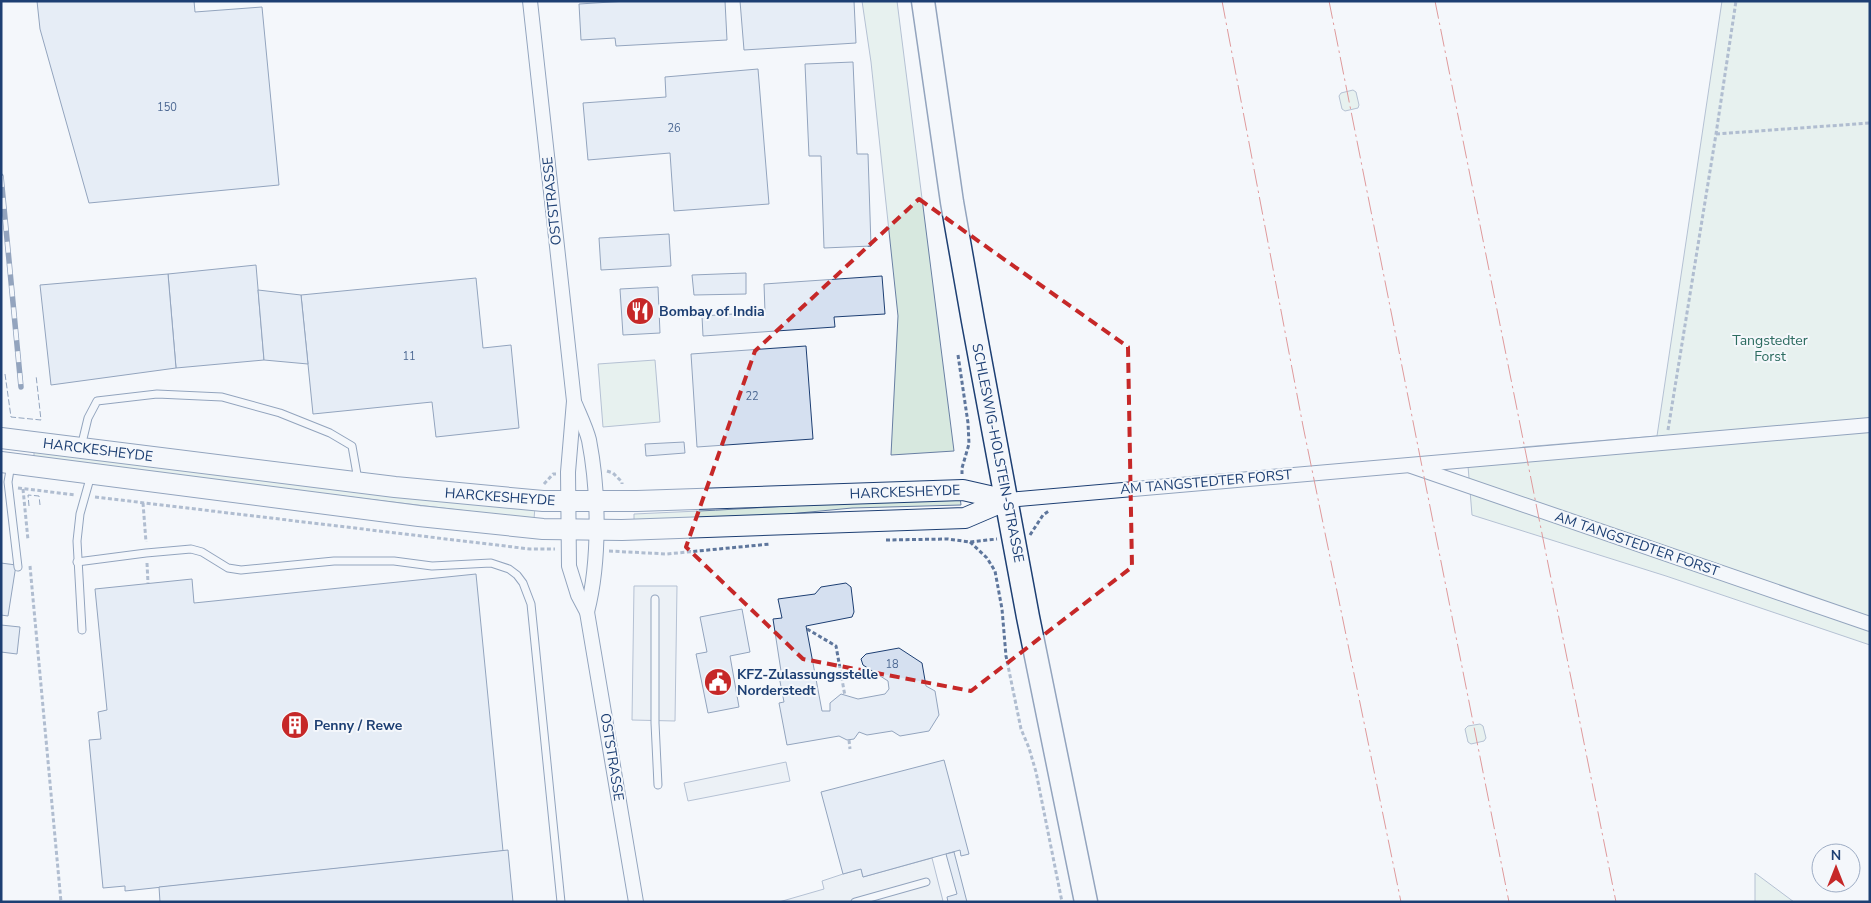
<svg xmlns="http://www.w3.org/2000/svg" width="1871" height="903" viewBox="0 0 1871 903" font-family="'Nunito Sans',sans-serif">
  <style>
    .green { fill: #d7e8df; stroke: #687fa3 }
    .parking { fill: #e3e8f0; stroke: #687fa3 }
    .building { fill: #d5e0f0; stroke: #1d3f73 }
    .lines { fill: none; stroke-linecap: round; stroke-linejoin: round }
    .lane-casing { stroke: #1d3f73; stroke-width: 9 }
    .street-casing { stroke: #1d3f73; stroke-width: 16 }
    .secondary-casing { stroke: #1d3f73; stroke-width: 22 }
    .primary-casing { stroke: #1d3f73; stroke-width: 25 }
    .path { stroke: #5e769c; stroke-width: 3; stroke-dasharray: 4 2.5; stroke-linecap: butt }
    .lane { stroke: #f4f7fb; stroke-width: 7 }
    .street { stroke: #f4f7fb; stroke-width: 14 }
    .secondary { stroke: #f4f7fb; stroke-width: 20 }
    .primary { stroke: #f4f7fb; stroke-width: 22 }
    .rail-casing { stroke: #1d3f73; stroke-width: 5.5 }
    .rail { stroke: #f4f7fb; stroke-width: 4; stroke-dasharray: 11; stroke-linecap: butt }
    .fence { stroke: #1d3f73; stroke-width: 1; stroke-dasharray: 6 2.5; stroke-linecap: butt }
    .power { stroke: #c62828; stroke-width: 1; stroke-dasharray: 18 4 2.5 4; stroke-linecap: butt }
    .marked { fill: none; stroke: #c62828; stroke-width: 4; stroke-dasharray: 10 6; stroke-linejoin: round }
    .labels { text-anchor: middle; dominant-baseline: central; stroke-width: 4; stroke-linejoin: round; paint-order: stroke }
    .number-label { font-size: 11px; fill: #4b6792 }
    .street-label { font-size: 14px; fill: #1d3f73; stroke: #f4f7fb }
    .poi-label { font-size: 14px; font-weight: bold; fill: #1d3f73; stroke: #f4f7fb; text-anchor: start }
    .park-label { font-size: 14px; fill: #2c6c60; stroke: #f4f7fb }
  </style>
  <rect width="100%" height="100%" fill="#f4f7fb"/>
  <g class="green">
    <polygon points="862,1 897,1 954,451 891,455 898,316 871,62"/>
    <polygon points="1722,1 1870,1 1870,645 1666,576 1472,515 1468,466 1523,447 1657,436"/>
    <polygon points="1353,90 1356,92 1359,105 1358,108 1345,111 1342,109 1339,96 1341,93"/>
    <polygon points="655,360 660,422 603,427 598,364"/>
    <polygon points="34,449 535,507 534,519 34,459"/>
    <path d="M 960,497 L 961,505 L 852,508 L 736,519 L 634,522 L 634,514 C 743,510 851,501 960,497 Z"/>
    <polygon points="1480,724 1483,726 1486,738 1484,741 1471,744 1468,742 1465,729 1468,726"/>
    <polygon points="1755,873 1794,902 1755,902"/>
  </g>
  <g class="parking">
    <polygon points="634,586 677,586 675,721 632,720"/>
    <polygon points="786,762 790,781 688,801 684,783"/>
    <polygon points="932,858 943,901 779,902 824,889 822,881 843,874 861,869 863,877"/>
  </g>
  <g class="building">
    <polygon points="37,1 194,1 195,12 262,7 279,185 89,203 40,29"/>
    <polygon points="627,1 725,1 727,40 616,46 615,38 581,40 579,4"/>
    <polygon points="740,1 854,1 856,43 744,50"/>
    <polygon points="853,62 857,154 868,154 871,246 824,248 821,156 809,156 805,64"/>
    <polygon points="758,69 769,204 674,211 670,153 588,160 583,103 666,97 665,77"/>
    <polygon points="669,234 671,266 601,270 599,238"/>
    <polygon points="256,265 264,360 176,368 168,274"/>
    <polygon points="746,273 746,294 694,295 692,275"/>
    <polygon points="168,274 176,368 51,385 40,285"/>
    <polygon points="882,276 885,314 834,317 835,327 703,336 702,316 765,312 764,284"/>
    <polygon points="476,278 483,348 511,345 519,428 436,437 432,402 313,414 301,295"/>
    <polygon points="658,287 660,333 623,335 620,289"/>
    <polygon points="258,290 301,295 308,364 264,360"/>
    <polygon points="806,346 813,439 697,447 691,354"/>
    <polygon points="684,442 685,453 646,456 645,444"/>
    <polygon points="1,563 16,565 8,616 1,615"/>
    <polygon points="476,574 503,851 125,891 125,886 103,888 89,740 101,739 98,712 107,710 95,589 192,579 194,603"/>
    <polygon points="846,583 851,587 854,612 852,617 806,626 822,711 830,711 830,703 841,694 858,699 885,694 889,689 888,681 863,665 861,659 866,654 899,648 922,663 926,686 935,691 939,715 929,731 900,736 892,731 867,735 859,732 854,739 847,740 839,736 787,745 779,703 784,702 778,671 781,671 773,619 782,618 778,599 815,594 821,587"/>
    <polygon points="742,609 750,652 730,656 739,707 708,713 696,654 707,652 700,617"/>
    <polygon points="1,625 20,627 17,654 1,652"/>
    <polygon points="944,760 969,854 961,856 960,850 863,877 861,869 843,874 821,792"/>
    <polygon points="508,850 513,902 160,902 159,887"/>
    <polygon points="954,852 967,902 948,902 947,897 957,894 946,854"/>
  </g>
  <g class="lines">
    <defs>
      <g id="lane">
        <polyline points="81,447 88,418 97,401 157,394 222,397 280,413 330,433 352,446 358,480"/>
        <polyline points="11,464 8,482 18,567"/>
        <polyline points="77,562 146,553 191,549 202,552 228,568 241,570 334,561 394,561 432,566 491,563 509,569 517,575 523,583 531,604 561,902"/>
        <polyline points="655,599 655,723 658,785"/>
        <polyline points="82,630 77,541 80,514 91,475"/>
        <polyline points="855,902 926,882"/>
      </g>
      <g id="street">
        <polyline points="530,1 574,401 568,472 569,566 578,595 587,612 636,902"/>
        <path d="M 575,404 C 580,416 586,428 589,440 C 599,492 600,561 587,612"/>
        <polyline points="1411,466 1870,624"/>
        <polyline points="1007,500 1870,425"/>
      </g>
      <g id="secondary">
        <polyline points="1,438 395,487 543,501 637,501 963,490 1007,500"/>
        <polyline points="1,462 419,516 543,529 622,530 965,518 1007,500"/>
      </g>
      <polyline id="primary" points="923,1 952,202 973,321 1028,617 1086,902"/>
    </defs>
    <use href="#lane" class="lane-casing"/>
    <use href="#street" class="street-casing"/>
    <use href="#secondary" class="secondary-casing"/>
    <use href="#primary" class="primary-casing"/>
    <g class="path">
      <polyline points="1716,134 1870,123"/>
      <polyline points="958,355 968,423 969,444 962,468 962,474"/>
      <polyline points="1668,430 1716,134 1736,1"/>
      <polyline points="607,471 613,473 622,482 622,484"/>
      <polyline points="544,484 553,474 556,474"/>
      <polyline points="18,488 76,495"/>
      <polyline points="23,489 28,540"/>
      <polyline points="95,497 530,549 555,549"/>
      <polyline points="143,503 146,542"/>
      <polyline points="1030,535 1043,515 1049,511"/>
      <polyline points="886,540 948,539 970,542 997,539"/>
      <polyline points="970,542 987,558 995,571 1002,609 1006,656 1021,729 1029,748 1036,772 1062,902"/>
      <polyline points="609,551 667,554 770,544"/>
      <polyline points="147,563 148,583"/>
      <polyline points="30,566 61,902"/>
      <polyline points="807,629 836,646 845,696"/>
      <polyline points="849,740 850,749"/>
    </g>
    <use href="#lane" class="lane"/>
    <use href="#street" class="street"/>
    <use href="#secondary" class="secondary"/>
    <use href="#primary" class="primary"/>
    <defs>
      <polyline id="rail" points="1,176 21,387"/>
    </defs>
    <use href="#rail" class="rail-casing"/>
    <use href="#rail" class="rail"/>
    <g class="fence">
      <polyline points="5,374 11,417 41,420 36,375"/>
      <polyline points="29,506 28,495 39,496 40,505"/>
    </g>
    <g class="power">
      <polyline points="1222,1 1303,426 1401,902"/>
      <polyline points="1329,1 1509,902"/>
      <polyline points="1435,1 1616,902"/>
    </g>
  </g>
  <path d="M0 0H1871V903H0ZM 919,199 L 1128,347 L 1132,567 L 971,691 L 803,659 L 686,547 L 755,351 Z" fill="#f4f7fb" fill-opacity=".55" fill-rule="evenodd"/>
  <path class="marked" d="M 919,199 L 1128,347 L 1132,567 L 971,691 L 803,659 L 686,547 L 755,351 Z"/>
  <defs>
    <symbol id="restaurant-disc" viewBox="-11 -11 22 22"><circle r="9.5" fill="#c62828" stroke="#f4f7fb"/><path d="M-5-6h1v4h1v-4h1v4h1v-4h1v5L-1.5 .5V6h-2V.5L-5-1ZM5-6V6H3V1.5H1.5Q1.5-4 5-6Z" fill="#fff"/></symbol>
    <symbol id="civic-disc" viewBox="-11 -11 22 22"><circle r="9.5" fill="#c62828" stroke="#f4f7fb"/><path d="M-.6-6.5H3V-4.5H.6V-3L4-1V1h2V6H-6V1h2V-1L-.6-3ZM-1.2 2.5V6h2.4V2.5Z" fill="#fff"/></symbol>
    <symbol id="building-disc" viewBox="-11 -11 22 22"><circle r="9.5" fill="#c62828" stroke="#f4f7fb"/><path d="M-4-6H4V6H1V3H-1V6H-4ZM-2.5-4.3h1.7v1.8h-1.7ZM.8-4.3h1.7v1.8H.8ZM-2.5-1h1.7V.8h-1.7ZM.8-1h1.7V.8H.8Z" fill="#fff"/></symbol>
  </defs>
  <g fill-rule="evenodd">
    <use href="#restaurant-disc" x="624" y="295" width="32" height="32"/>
    <use href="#civic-disc" x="702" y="666" width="32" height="32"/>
    <use href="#building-disc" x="279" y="709" width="32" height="32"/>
  </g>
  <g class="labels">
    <g class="number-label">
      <text x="167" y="107">150</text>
      <text x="674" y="128">26</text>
      <text x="409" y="356">11</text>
      <text x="752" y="396">22</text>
      <text x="892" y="664">18</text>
    </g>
    <g class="street-label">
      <text transform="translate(552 201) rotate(-96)">OSTSTRASSE</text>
      <text transform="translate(98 450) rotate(7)">HARCKESHEYDE</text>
      <text transform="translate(998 453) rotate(79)">SCHLESWIG-HOLSTEIN-STRASSE</text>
      <text transform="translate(1206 482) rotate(-5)">AM TANGSTEDTER FORST</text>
      <text transform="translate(905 492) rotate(-2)">HARCKESHEYDE</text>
      <text transform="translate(500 497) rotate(4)">HARCKESHEYDE</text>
      <text transform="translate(1637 544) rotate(19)">AM TANGSTEDTER FORST</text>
      <text transform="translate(612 757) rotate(81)">OSTSTRASSE</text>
    </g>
    <g class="poi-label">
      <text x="659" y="311">Bombay of India</text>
      <text x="737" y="674">KFZ-Zulassungsstelle<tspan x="737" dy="16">Norderstedt</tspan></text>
      <text x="314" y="725">Penny / Rewe</text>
    </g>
    <g class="park-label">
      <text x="1770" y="340">Tangstedter<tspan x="1770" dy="16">Forst</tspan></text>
    </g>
  </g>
  <rect width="1871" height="903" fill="none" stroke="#1d3f73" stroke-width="5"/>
  <g transform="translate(1836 868)"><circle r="24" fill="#f4f7fb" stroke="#9eadc5"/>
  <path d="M0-4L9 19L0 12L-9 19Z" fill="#c62828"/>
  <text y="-8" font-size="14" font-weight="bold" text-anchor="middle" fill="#1d3f73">N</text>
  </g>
</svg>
